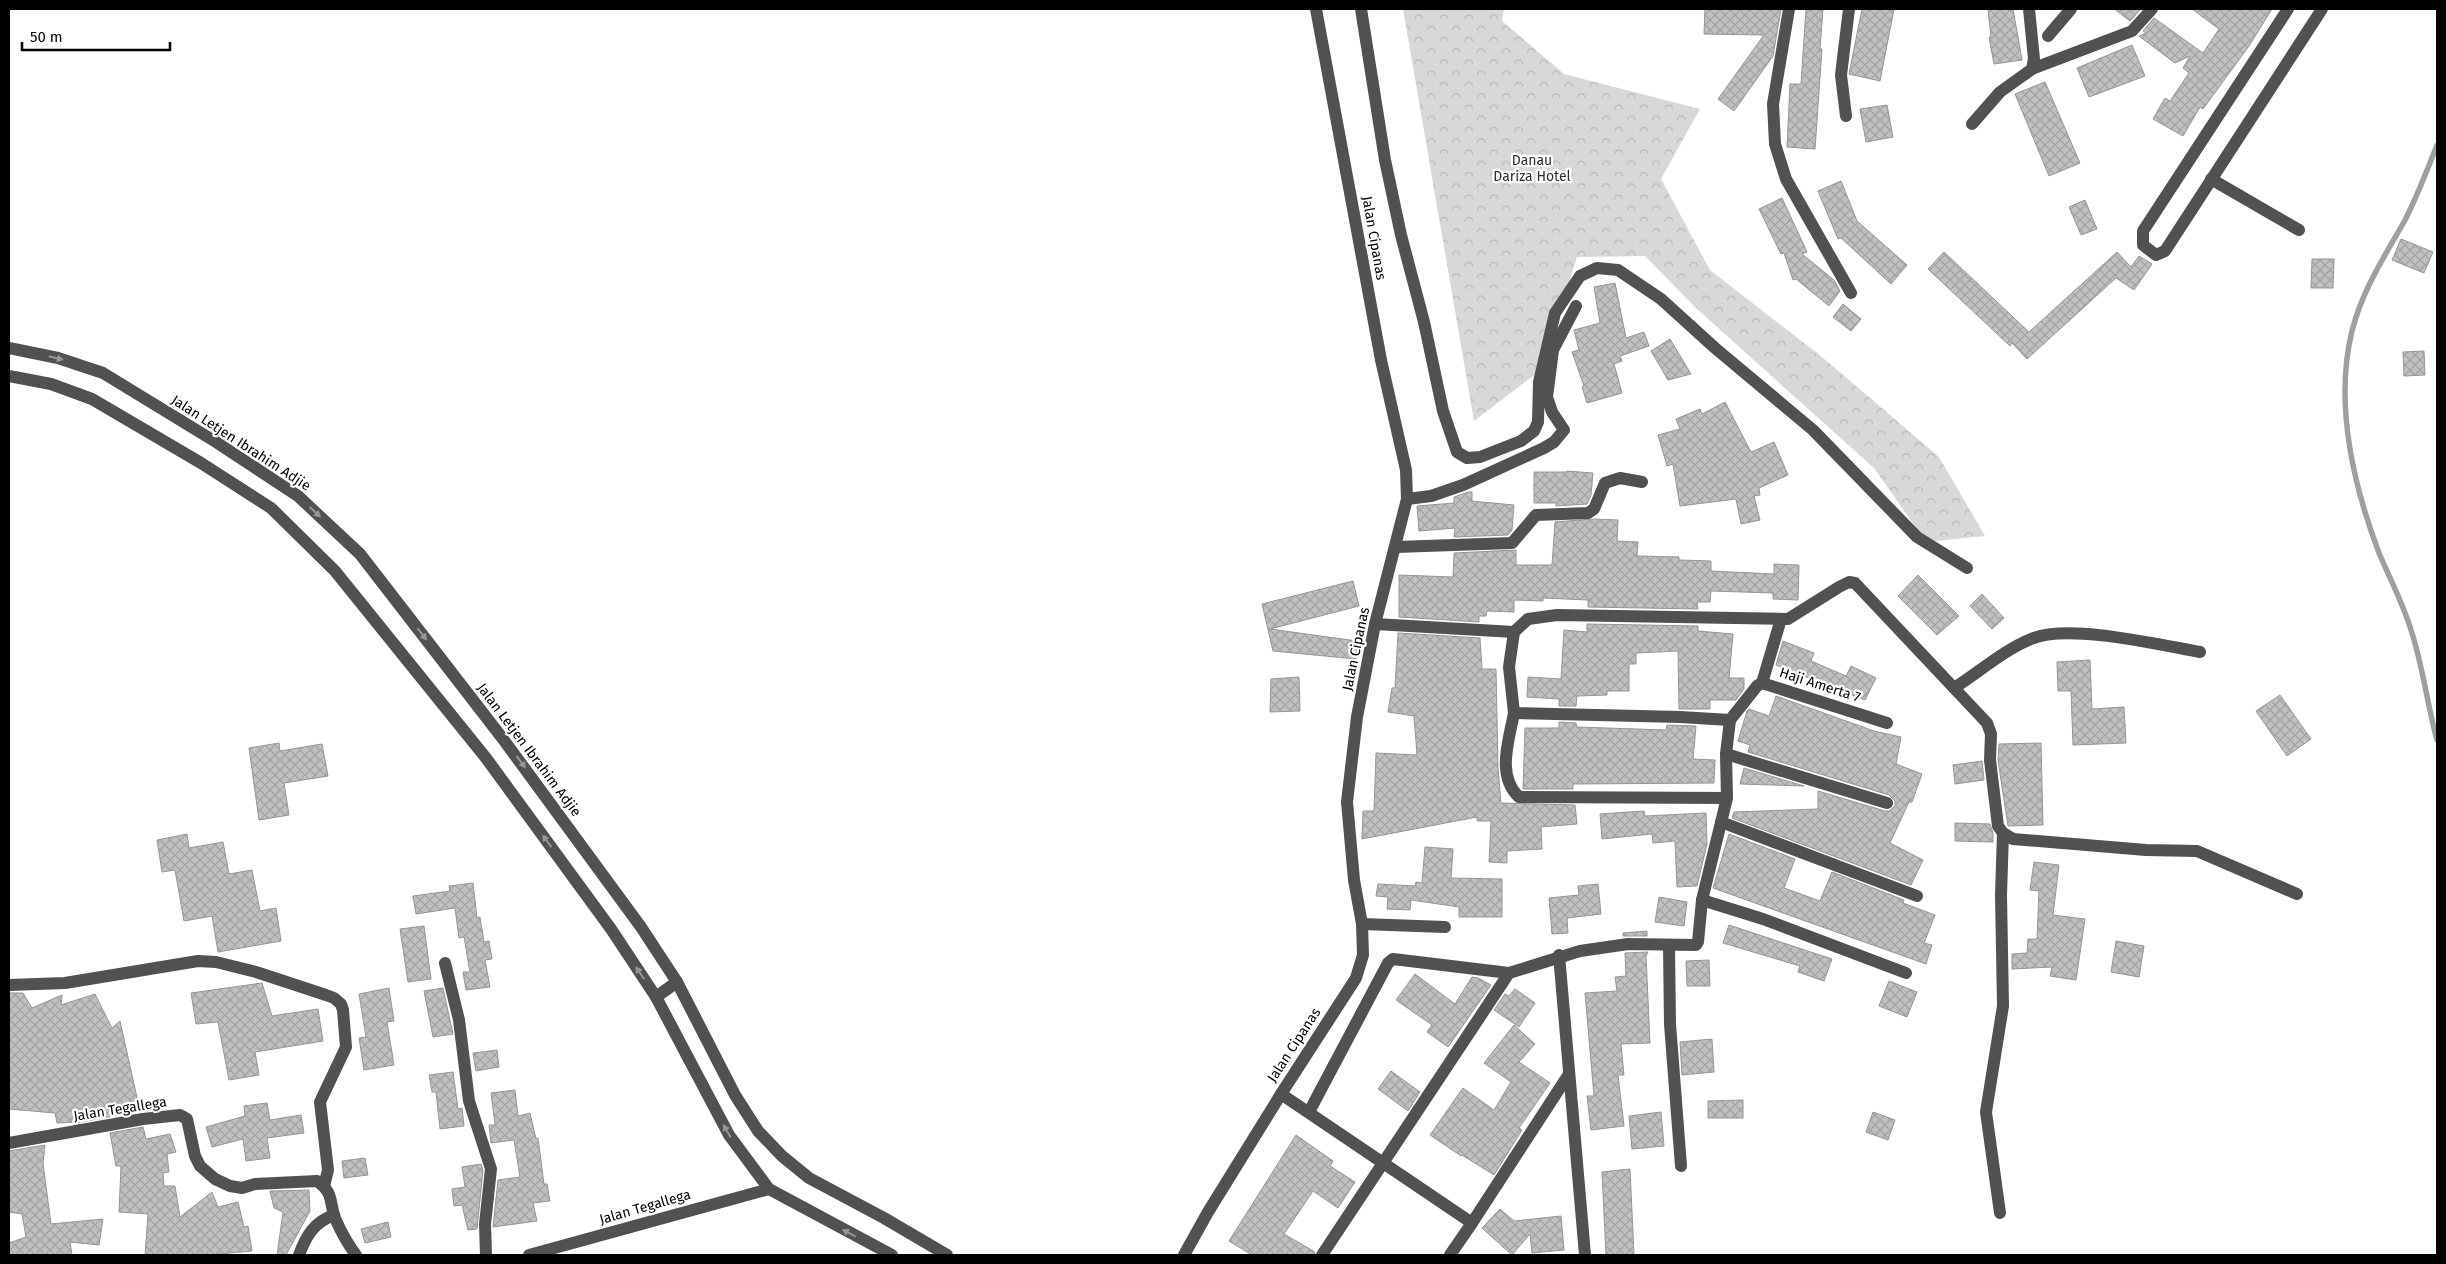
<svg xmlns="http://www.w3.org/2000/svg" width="2446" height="1264" viewBox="0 0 2446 1264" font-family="'Fira Sans',sans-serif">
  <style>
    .park { fill: url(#park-crowns) }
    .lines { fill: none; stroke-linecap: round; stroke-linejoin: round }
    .stream { stroke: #9f9f9f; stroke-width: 5.5 }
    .building { fill: url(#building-cross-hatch); stroke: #959595 }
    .minor { stroke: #515151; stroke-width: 12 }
    .oneway { fill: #979797 }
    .labels { text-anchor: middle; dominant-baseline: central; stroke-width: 4.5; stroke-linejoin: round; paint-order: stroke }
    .park-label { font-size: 14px; fill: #2f2f2f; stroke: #fff }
    .street-label { font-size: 14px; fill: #000; stroke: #fff }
  </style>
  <defs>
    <pattern id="park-crowns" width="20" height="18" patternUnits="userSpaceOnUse" patternTransform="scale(1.25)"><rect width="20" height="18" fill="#d8d8d8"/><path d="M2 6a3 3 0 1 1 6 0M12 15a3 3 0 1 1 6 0" fill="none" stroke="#b8b8b8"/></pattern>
    <pattern id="building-cross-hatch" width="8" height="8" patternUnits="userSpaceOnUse" patternTransform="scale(1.25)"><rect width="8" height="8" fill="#c0c0c0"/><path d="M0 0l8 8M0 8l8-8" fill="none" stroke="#a3a3a3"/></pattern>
  </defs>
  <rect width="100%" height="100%" fill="#fff"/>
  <polygon class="park" points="1403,9 1504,9 1502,21 1564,74 1700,109 1661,179 1710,270 1822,357 1939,457 1985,536 1926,542 1874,468 1696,308 1645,256 1577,257 1542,369 1474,421"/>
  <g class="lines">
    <path class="stream" d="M 2437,145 C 2427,171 2417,197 2404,222 C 2384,257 2362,291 2352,331 C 2334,404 2353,484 2379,553 C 2390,579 2403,603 2411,630 C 2423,666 2427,704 2437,740"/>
  </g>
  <g class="building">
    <polygon points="1705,9 1781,9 1773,56 1734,111 1718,99 1764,35 1704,34"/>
    <polygon points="1806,9 1823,9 1820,49 1822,49 1815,149 1787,147 1790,84 1801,84"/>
    <polygon points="1862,9 1894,9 1880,81 1849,74"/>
    <polygon points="1988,9 2013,9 2022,60 1994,64 1989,37 1991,37"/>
    <polygon points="2114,9 2141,9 2130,21"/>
    <polygon points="2192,9 2272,9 2249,46 2203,109 2200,107 2183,136 2153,119 2165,98 2170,101 2189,73 2183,68 2190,56 2175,63 2139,36 2146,33 2143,31 2154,18 2203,53 2219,29"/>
    <polygon points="2132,45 2145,76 2089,97 2077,68"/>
    <polygon points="2045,82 2080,163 2049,176 2015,94"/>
    <polygon points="1887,105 1893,137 1866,142 1860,109"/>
    <polygon points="1841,181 1857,221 1907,265 1891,284 1841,238 1838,239 1818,191"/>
    <polygon points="1782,198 1807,252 1802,254 1834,280 1840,291 1829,306 1796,279 1793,280 1784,253 1781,254 1759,209"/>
    <polygon points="2085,200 2097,229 2081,235 2069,207"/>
    <polygon points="2401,239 2433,252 2424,273 2392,260"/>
    <polygon points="1944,252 2029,332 2117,252 2131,267 2139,256 2152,264 2134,290 2116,278 2027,359 2012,343 2010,346 1928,269"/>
    <polygon points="2312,259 2334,259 2333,288 2311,288"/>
    <polygon points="1615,283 1626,338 1644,332 1649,346 1620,356 1622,361 1614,364 1622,393 1587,403 1582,387 1584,386 1572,352 1579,350 1574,330 1600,323 1594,287"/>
    <polygon points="1843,304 1861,319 1851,331 1833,317"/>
    <polygon points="1670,339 1691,374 1668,380 1651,351"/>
    <polygon points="2424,351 2425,375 2404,376 2403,352"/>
    <polygon points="1725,402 1751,452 1774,442 1788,475 1759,488 1760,495 1754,496 1760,520 1741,524 1736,499 1680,506 1673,464 1667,466 1658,435 1680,429 1676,419 1700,409 1702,414"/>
    <polygon points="1567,471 1593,473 1591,495 1587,504 1556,506 1556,503 1534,503 1534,472 1566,472"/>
    <polygon points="1468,492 1472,492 1472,501 1514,505 1512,530 1508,535 1454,537 1455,528 1419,531 1417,506 1454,503 1454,497"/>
    <polygon points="1593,519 1618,520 1617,541 1638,542 1637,556 1679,557 1679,560 1711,561 1711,571 1774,574 1774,564 1799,565 1798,600 1773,599 1773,593 1711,591 1710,602 1697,602 1698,609 1588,607 1588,600 1543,598 1543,601 1514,600 1514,612 1487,611 1486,616 1479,616 1479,622 1399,617 1399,575 1453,577 1454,553 1516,550 1516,565 1552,565 1555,522"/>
    <polygon points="1918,575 1959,616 1937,635 1898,596"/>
    <polygon points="1353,581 1359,606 1270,629 1357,641 1356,659 1273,651 1262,604"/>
    <polygon points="1982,594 2004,618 1992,629 1970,606"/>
    <polygon points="1587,624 1698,626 1698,631 1733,634 1729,678 1744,678 1744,689 1736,700 1710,700 1710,709 1679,709 1678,651 1636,653 1636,664 1629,664 1629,691 1607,691 1607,695 1577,696 1576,706 1559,706 1559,699 1527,697 1528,677 1561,679 1564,630 1587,632"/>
    <polygon points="1398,633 1480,638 1482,669 1496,669 1498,768 1501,803 1575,805 1577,824 1541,827 1542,849 1507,851 1507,863 1489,862 1491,821 1477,821 1477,817 1362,839 1363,811 1374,811 1376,753 1417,755 1414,716 1388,712 1392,688 1395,688"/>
    <polygon points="1783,641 1814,653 1811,661 1846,676 1851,666 1876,678 1865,700 1776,665"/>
    <polygon points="2090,660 2092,709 2124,707 2126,743 2073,745 2071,691 2058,691 2057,662"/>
    <polygon points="1299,677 1300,711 1270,712 1271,679"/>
    <polygon points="2280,695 2311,739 2287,756 2256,711"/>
    <polygon points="1776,696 1874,731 1901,737 1896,764 1922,774 1912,802 1909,802 1890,843 1923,860 1911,885 1732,818 1734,812 1818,809 1818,791 1885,811 1889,811 1895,806 1895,801 1889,795 1748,752 1750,745 1738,741 1747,711 1749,709 1769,716"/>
    <polygon points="1559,722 1576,723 1577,727 1666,730 1667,725 1696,726 1693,759 1715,760 1714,783 1573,784 1573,789 1523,789 1525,728 1559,728"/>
    <polygon points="279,743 280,751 322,744 328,776 284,783 289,815 259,820 249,748"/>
    <polygon points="2041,743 2043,825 2008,826 1998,760 1999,744"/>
    <polygon points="1982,761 1984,780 1955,784 1953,765"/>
    <polygon points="1744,768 1804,786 1740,784"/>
    <polygon points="1644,811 1645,816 1706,813 1707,844 1697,886 1677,887 1675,841 1653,843 1652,834 1602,839 1600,814"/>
    <polygon points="1955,823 1990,824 1993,833 1993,842 1955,841"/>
    <polygon points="187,834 189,848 223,842 229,874 252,870 260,911 276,908 281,941 218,952 212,916 184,921 175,870 162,872 157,840"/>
    <polygon points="1729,834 1795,859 1784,888 1820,901 1832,872 1904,900 1903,903 1935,915 1924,943 1932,945 1926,964 1713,888"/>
    <polygon points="1425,847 1453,849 1451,878 1502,879 1502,917 1459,917 1459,907 1411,900 1410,910 1387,909 1388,897 1376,896 1378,884 1415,886 1416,882 1422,883"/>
    <polygon points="2034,862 2059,865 2053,915 2085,919 2076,980 2050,976 2052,967 2012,969 2012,954 2027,953 2028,939 2037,939 2039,891 2030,890"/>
    <polygon points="473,883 477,918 480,917 484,942 489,941 492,959 485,960 490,987 466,990 463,972 470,972 464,937 459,938 455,908 416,914 413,896 450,891 449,886"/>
    <polygon points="1598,884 1601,914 1567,918 1568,933 1552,934 1549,898 1579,895 1578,886"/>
    <polygon points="1659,897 1687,902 1684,926 1655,922"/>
    <polygon points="1729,925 1832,959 1824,981 1798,972 1800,966 1723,943"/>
    <polygon points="424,926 431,979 408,982 400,929"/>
    <polygon points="1647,931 1647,936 1623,936 1623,933"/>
    <polygon points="2116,941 2144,946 2139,977 2111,972"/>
    <polygon points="1648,952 1646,956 1650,1043 1621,1044 1624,1075 1618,1075 1624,1126 1591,1130 1587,1096 1594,1096 1585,993 1617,991 1615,977 1626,976 1625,953"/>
    <polygon points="1709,960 1710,986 1687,986 1686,961"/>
    <polygon points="1415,974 1455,1004 1472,977 1478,978 1491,985 1448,1047 1427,1032 1432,1025 1396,1000"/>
    <polygon points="1889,981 1917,992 1907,1017 1879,1006"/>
    <polygon points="262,983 272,1016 318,1009 323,1041 255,1052 259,1075 229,1080 218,1022 196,1024 191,993"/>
    <polygon points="389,988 394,1021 387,1022 394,1065 364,1070 359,1038 366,1037 359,994"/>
    <polygon points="443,988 453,1034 433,1037 424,991"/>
    <polygon points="1515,989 1535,1003 1519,1027 1494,1010 1505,994 1509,996"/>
    <polygon points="9,993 23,993 32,1008 62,995 61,1005 95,994 112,1028 120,1021 140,1111 81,1122 57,1123 55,1113 9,1109"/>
    <polygon points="1514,1025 1535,1044 1519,1062 1550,1083 1519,1128 1522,1130 1494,1175 1462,1155 1461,1156 1430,1135 1463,1088 1494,1110 1511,1082 1484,1063"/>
    <polygon points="1712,1039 1714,1072 1682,1075 1680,1042"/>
    <polygon points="497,1050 499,1067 476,1071 473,1053"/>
    <polygon points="1391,1071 1420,1092 1408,1111 1378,1089"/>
    <polygon points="453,1072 458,1109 462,1108 464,1126 440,1129 436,1092 432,1092 429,1075"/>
    <polygon points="515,1090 518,1116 530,1113 536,1139 538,1138 544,1184 547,1184 550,1201 533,1203 537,1221 493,1227 498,1180 520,1177 514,1140 491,1143 489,1125 495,1125 491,1093"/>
    <polygon points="1743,1100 1743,1118 1708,1118 1708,1101"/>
    <polygon points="267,1103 270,1120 301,1115 304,1133 267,1138 270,1158 246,1161 243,1139 212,1147 206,1127 245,1116 244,1106"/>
    <polygon points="1661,1112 1664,1146 1632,1149 1629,1116"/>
    <polygon points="1873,1112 1895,1120 1888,1140 1866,1132"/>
    <polygon points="143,1127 146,1139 170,1134 176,1152 167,1154 169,1172 163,1173 164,1186 175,1186 180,1217 212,1192 218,1207 238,1202 244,1227 248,1226 252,1251 208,1255 145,1255 148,1214 119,1212 121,1166 116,1166 110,1133"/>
    <polygon points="1296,1135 1333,1161 1330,1166 1355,1182 1338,1208 1313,1191 1284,1234 1315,1252 1314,1255 1252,1255 1229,1241"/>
    <polygon points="45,1145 43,1163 51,1224 103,1219 99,1245 70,1242 72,1255 9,1255 9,1243 26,1237 22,1214 9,1212 9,1151"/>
    <polygon points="365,1158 368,1175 344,1178 342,1161"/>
    <polygon points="481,1164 483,1170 477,1229 468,1230 462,1205 454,1206 452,1189 465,1187 462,1167"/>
    <polygon points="1630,1169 1634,1255 1606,1255 1602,1172"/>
    <polygon points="309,1190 310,1211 286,1255 277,1255 283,1212 274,1208 270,1191"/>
    <polygon points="1500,1209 1514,1221 1561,1216 1564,1250 1532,1253 1530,1234 1512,1255 1482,1228"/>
    <polygon points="388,1222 391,1237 365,1243 361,1229"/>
  </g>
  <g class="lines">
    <g class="minor">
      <polyline points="1361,9 1385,160 1401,235 1424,322 1443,411 1457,452 1467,458 1480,457 1521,441 1534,431 1538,422 1539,382 1555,313 1580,276 1597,268 1618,270 1661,299 1715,348 1813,430 1917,537 1967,568"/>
      <polyline points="1789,9 1773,104 1775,144 1786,179 1851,293"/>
      <polyline points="2288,9 2143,231 2143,245 2156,255 2165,251 2322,9"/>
      <polyline points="2048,36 2071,9"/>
      <polyline points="2032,69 2132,31 2152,9"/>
      <polyline points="1846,116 1841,75 1849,9"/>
      <polyline points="1972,124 2000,92 2032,69 2034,59 2029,9"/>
      <polyline points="2211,179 2299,230"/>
      <polyline points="9,348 58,358 103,373 216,442 298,496 360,554 503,739 641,927 677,982 735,1095 758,1131 782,1156 809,1178 884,1218 947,1255"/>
      <polyline points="9,376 51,384 92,399 201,463 271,508 335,571 486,758 611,929 656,997 729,1135 769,1189 892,1255"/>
      <polyline points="1407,499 1431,496 1463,485 1544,448 1554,442 1564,430 1552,412 1547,397 1553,350 1576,306"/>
      <polyline points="1396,547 1512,543 1536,515 1588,513 1594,509 1605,483 1620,478 1642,482"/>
      <polyline points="1375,624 1514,632 1528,619 1557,615 1788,619 1839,587 1849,582 1855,583 1987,723 1991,734 1990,760 1998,826 2003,833 2013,839 2146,850 2197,851 2297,894"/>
      <polyline points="1514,632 1509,667 1514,713 1680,717 1730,720"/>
      <polyline points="1762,683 1781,619"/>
      <path d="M 1954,688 C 1979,672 2004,650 2031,639 C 2068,623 2160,645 2200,652"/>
      <path d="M 1514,713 C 1509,740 1496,776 1519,797 L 1727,798"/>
      <polyline points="1730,720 1726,754 1887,803"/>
      <polyline points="1730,720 1757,686 1762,683 1887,723"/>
      <polyline points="1721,822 1917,896"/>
      <polyline points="1702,900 1763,919 1906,973"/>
      <polyline points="1362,924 1445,927"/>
      <polyline points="1669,946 1670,1024 1681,1166"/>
      <polyline points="1559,955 1585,1255"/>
      <polyline points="445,963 459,1020 469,1101 491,1169 485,1224 486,1255"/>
      <polyline points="9,985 65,983 198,961 216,962 256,972 326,995 334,998 341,1004 343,1010 346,1047 320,1102 328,1170 324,1186"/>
      <polyline points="656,997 677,982"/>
      <polyline points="1281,1094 1472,1223 1450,1255"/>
      <polyline points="1309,1112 1388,963 1393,959 1509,973 1580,951 1628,944 1696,945 1698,942 1702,900 1727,798 1726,754"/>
      <path d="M 9,1143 L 143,1119 L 180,1115 L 187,1119 L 195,1156 L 200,1166 L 215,1179 L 230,1186 L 242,1188 L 255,1184 L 317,1181 C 334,1193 329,1201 335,1218 C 341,1232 347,1243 356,1255"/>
      <polyline points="2000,1213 1986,1112 2003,1006 2001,895 2003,833"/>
      <polyline points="1472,1223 1569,1074"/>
      <path d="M 299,1255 C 306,1236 314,1222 334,1215"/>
      <polyline points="529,1255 769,1189"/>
      <polyline points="1184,1255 1208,1212 1281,1094 1356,978 1363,955 1362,924 1354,880 1347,802 1357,717 1375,624 1407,499 1406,470 1381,360 1316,9"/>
      <polyline points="1322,1255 1509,973"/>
    </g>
  </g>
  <defs><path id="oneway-solid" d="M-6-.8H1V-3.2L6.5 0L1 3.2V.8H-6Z" transform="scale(1.25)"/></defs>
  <g class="oneway">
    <use href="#oneway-solid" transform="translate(56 358) rotate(14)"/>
    <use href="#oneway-solid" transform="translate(315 512) rotate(43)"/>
    <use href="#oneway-solid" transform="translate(422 634) rotate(52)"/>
    <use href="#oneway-solid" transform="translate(521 762) rotate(54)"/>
    <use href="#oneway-solid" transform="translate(547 841) rotate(-126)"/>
    <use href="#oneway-solid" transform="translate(640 973) rotate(-124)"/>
    <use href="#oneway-solid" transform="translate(727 1131) rotate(-120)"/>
    <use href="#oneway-solid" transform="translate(849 1233) rotate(-152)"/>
  </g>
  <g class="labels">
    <g class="park-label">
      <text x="1532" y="160">Danau<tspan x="1532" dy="16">Dariza Hotel</tspan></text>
    </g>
    <g class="street-label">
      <text transform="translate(1374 238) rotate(80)">Jalan Cipanas</text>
      <text transform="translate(241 443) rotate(33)">Jalan Letjen Ibrahim Adjie</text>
      <text transform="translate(1356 649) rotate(-78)">Jalan Cipanas</text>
      <text transform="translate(1820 685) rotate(18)">Haji Amerta 7</text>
      <text transform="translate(529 750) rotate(53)">Jalan Letjen Ibrahim Adjie</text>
      <text transform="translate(1294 1045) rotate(-57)">Jalan Cipanas</text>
      <text transform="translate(120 1109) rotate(-9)">Jalan Tegallega</text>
      <text transform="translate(645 1207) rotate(-16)">Jalan Tegallega</text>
    </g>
  </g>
  <rect width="2446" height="1264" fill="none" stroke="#000000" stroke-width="20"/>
  <path d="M22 42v8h148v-8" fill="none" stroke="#000000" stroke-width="2.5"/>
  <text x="30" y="42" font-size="15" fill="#000000" stroke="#ffffff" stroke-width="4" paint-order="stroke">50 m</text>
</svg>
